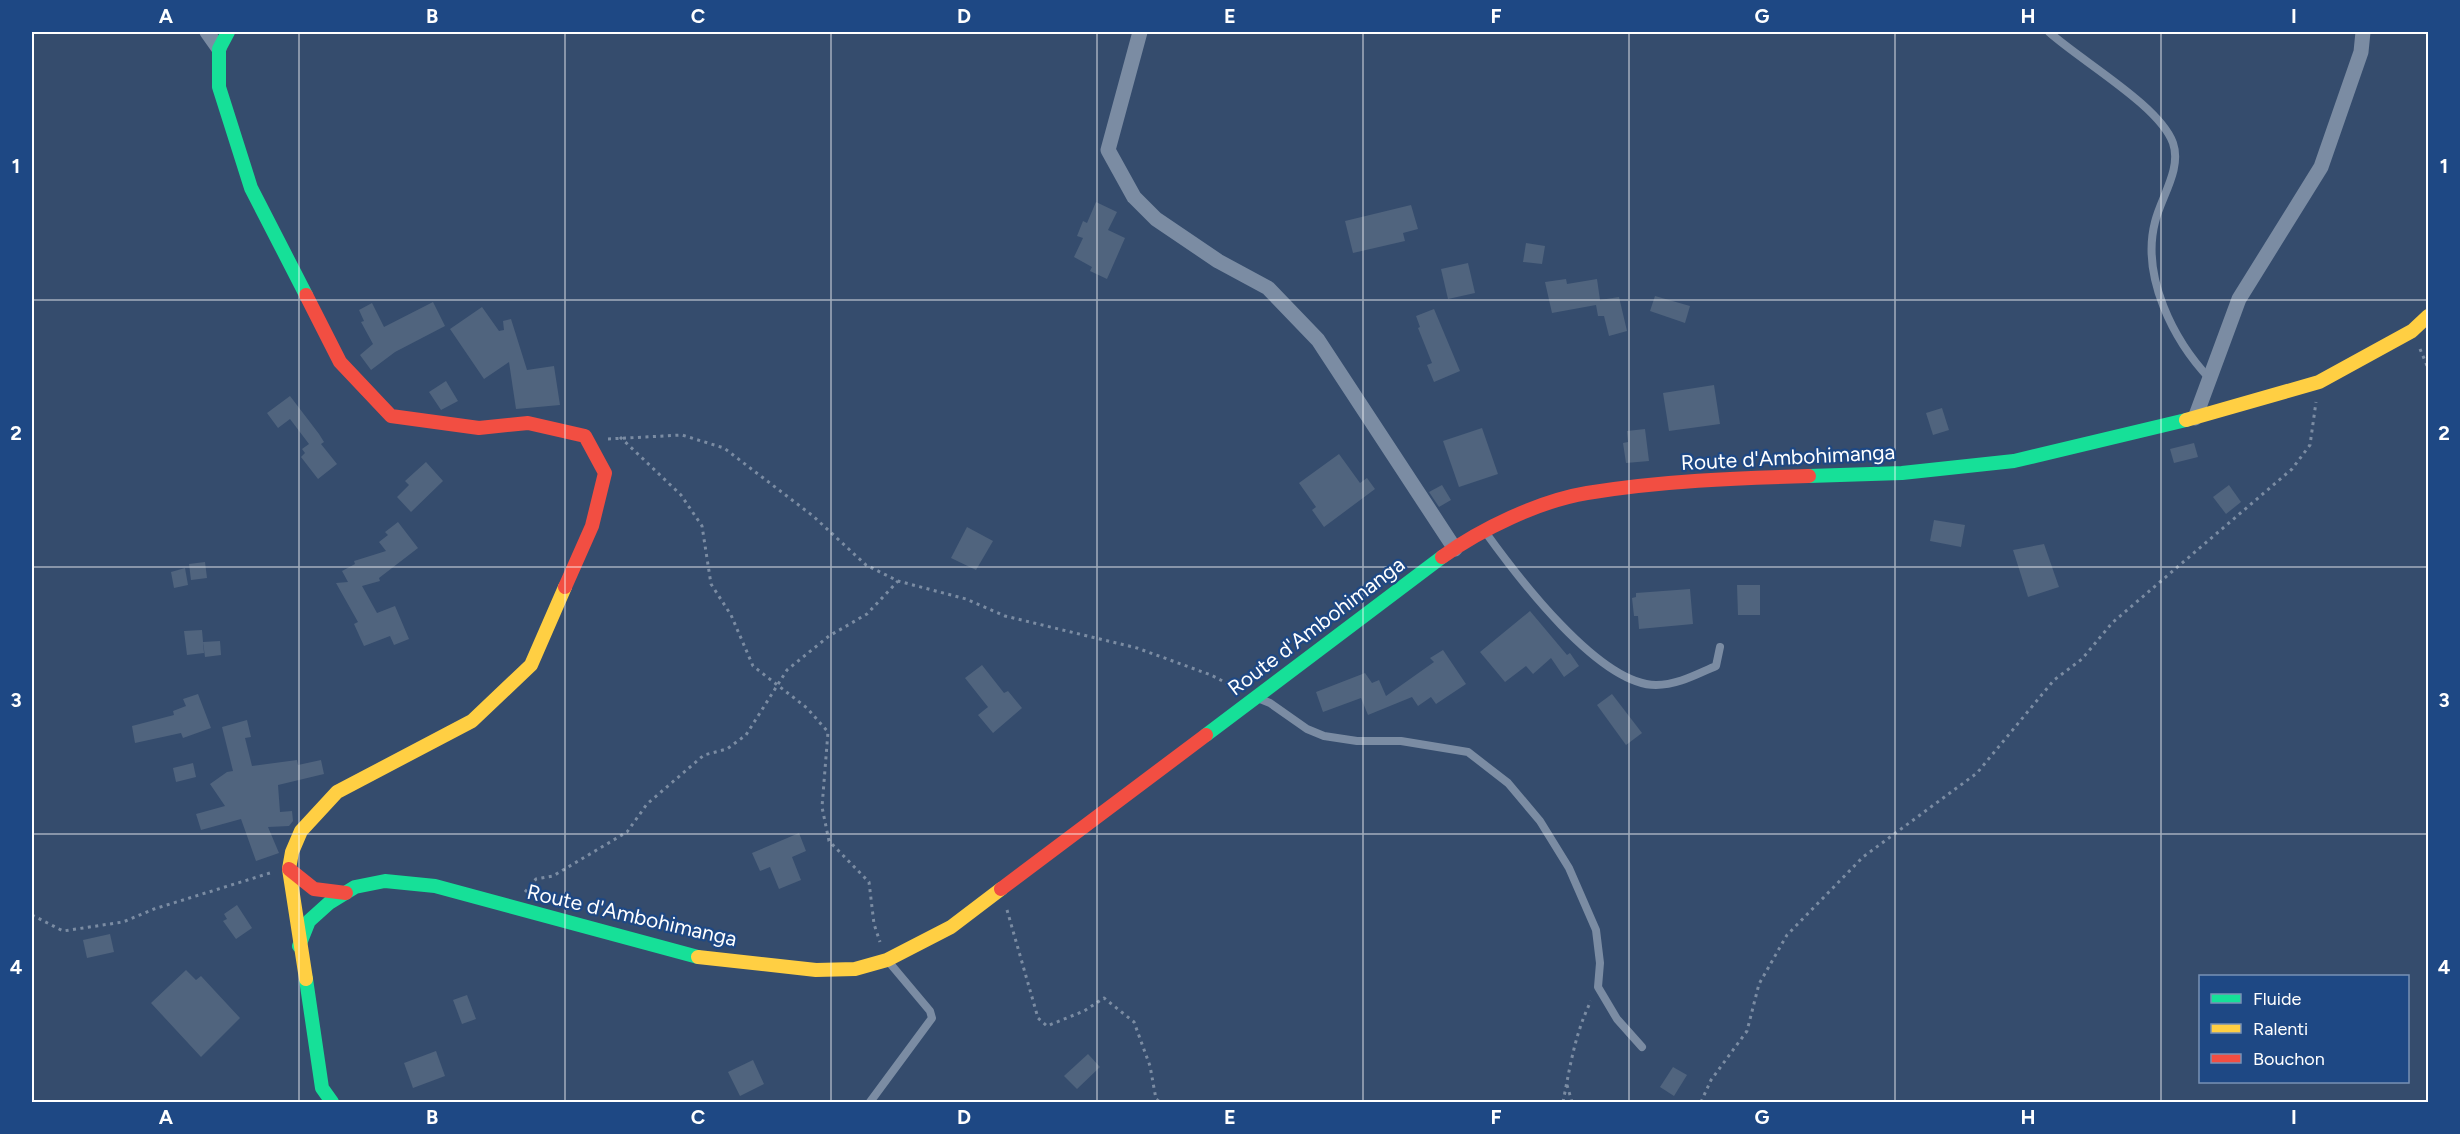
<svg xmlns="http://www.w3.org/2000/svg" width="2460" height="1134" viewBox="0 0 2460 1134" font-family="Figtree,sans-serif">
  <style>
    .building { fill: #50647e }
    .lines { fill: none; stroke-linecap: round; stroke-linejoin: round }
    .path { stroke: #7b8ca3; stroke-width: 3; stroke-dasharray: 3 4.5; stroke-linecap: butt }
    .lane { stroke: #7b8ca3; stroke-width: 8 }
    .street { stroke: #7b8ca3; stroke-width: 15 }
    .fast { stroke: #16e098; stroke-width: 14 }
    .slow { stroke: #ffcf43; stroke-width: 14 }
    .jam { stroke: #f24e42; stroke-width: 14 }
    .grid { fill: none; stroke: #fff; stroke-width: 1.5; stroke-opacity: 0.55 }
    .labels { text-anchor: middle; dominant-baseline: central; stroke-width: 4.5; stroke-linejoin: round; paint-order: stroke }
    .street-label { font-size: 21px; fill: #fff; stroke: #1e4884 }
    .neatline { fill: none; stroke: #fff; stroke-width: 2 }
    .grid-label { font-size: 20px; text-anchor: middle; font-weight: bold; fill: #fff }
  </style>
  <rect width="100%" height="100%" fill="#354c6d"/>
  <g class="building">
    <polygon points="1096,202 1117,212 1108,230 1125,238 1107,279 1090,271 1092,267 1074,257 1083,238 1077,236 1083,221 1087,223"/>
    <polygon points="1411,205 1418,229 1403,233 1405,241 1353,253 1345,221"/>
    <polygon points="1526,243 1545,246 1542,264 1523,262"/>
    <polygon points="1468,263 1475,293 1448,299 1441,269"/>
    <polygon points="1566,279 1567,284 1597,279 1600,300 1619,297 1627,331 1609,336 1604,316 1598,316 1596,305 1552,313 1545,282"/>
    <polygon points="1655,296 1690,306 1685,323 1650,311"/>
    <polygon points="433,302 445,326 395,352 371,370 360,355 373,344 361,322 364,321 359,310 372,303 384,327"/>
    <polygon points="482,307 499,331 504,330 503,321 511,319 527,370 554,366 560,405 516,409 509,362 484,379 450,329"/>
    <polygon points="1434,309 1460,371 1434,382 1427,365 1432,363 1418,328 1420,327 1416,316"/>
    <polygon points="446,381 458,401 441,410 429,392"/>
    <polygon points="1714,385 1720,424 1669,431 1663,393"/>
    <polygon points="290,396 319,434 324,442 321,444 337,464 318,479 301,457 305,453 302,449 309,444 290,419 278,428 267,413"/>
    <polygon points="1942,408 1949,430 1933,435 1926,413"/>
    <polygon points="1482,428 1498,474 1459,487 1443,441"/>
    <polygon points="1645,429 1649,461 1626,463 1623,443 1628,442 1627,431"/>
    <polygon points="2194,443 2198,457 2174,463 2170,449"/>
    <polygon points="1339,454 1360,483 1367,478 1375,489 1324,527 1312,510 1316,507 1299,483"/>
    <polygon points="426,462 443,481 411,512 397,497 409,485 405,481"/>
    <polygon points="1442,485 1451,500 1439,507 1429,492"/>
    <polygon points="2229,485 2241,502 2226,514 2213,497"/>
    <polygon points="1934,520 1965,525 1961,547 1930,541"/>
    <polygon points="398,522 418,548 379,578 380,581 362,586 377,613 395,606 409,639 394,645 390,636 364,646 354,624 358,622 336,583 348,582 342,571 355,564 354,561 386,551 379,542 388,535 385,532"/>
    <polygon points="967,527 993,541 976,570 951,558"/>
    <polygon points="2044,544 2059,587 2028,597 2013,550"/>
    <polygon points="205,562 207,578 191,580 189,564"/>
    <polygon points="185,568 188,585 174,588 171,572"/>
    <polygon points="1737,585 1760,585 1760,615 1738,615"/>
    <polygon points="1690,589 1693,624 1639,629 1638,616 1634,616 1632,598 1636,597 1636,593"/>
    <polygon points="1530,611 1567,655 1570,653 1579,666 1564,677 1551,658 1533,674 1526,666 1505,682 1480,652"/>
    <polygon points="202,630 204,653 187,655 184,631"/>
    <polygon points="220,641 221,655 205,657 203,642"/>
    <polygon points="1443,650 1466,684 1436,704 1431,697 1418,706 1412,697 1368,715 1361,698 1323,712 1316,692 1365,673 1372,683 1379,680 1386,696 1434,662 1430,658"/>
    <polygon points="982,665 1004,693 1008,691 1022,708 993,733 978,715 988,707 965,678"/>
    <polygon points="198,694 211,728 183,738 181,733 135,743 132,726 174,715 173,711 186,706 183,699"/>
    <polygon points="1612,694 1642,733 1626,745 1597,705"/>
    <polygon points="247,720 251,737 245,738 252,766 297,760 298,765 321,760 324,774 278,785 280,812 292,811 293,821 289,826 268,827 279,853 256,861 241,819 201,830 196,814 225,806 210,784 227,772 233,771 222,727"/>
    <polygon points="193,763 196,777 176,782 173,768"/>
    <polygon points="799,833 806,851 792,857 801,880 779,889 770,867 760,871 752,853"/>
    <polygon points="237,905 252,928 236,939 223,921 227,919 224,914"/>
    <polygon points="110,934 114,952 87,958 83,940"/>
    <polygon points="186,970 196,980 201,976 240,1018 201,1057 151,1003"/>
    <polygon points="467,995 476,1019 462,1024 453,1000"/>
    <polygon points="436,1051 445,1076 413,1088 404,1063"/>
    <polygon points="1088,1054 1100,1067 1077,1089 1064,1076"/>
    <polygon points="753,1060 764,1084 740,1096 728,1072"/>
    <polygon points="1673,1067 1687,1075 1674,1096 1660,1087"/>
  </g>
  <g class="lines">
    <g class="path">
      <polyline points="2420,349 2428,368"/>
      <polyline points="620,437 681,495 702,526 711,584 731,615 753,666 807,708 828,732 822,807 829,841 869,882 874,924 880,942"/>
      <polyline points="608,439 682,435 724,448 813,516 866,565 898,581 966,599 1005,616 1137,648 1211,675 1238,689"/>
      <polyline points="525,892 536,879 553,876 627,832 647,804 704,755 727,749 746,735 787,670 829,636 867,614 898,581"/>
      <polyline points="1007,910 1038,1018 1047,1026 1084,1011 1104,998 1134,1022 1150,1066 1156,1099 1160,1102"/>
      <polyline points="32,915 63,931 123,922 154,909 270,873"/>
      <polyline points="1567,1085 1572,1102"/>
      <path d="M 1563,1102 C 1570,1067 1575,1033 1591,1001"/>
      <polyline points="1701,1102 1711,1080 1747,1031 1759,984 1787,935 1863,857 1977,773 2054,680 2082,659 2112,623 2292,469 2310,445 2316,402"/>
    </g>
    <g class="lane">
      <path d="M 2049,32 C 2081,61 2160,106 2173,143 C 2182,169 2161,197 2155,222 C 2141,276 2173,340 2210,379"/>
      <path d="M 1486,533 C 1517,576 1599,685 1656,685 C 1678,685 1697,674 1716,666 L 1720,647"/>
      <polyline points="1260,699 1270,703 1307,729 1324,736 1357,741 1401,741 1468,752 1508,783 1540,821 1569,868 1596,930 1600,963 1598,987 1617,1019 1642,1047"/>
      <polyline points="870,1102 932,1018 930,1011 888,961"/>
    </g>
    <g class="street">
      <polyline points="207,32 219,49"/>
      <polyline points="1140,32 1108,150 1134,197 1156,219 1218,261 1268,288 1318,340 1455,549"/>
      <polyline points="2195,418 2239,299 2321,167 2361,52 2363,32"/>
    </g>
    <g class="fast">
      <polyline points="228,32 219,49 219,87 251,188 306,295"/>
      <polyline points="1809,476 1902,473 2014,461 2186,420"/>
      <polyline points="1206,735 1442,557"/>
      <polyline points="299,946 309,921 329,903 355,887 385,881 435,886 698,957"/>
      <polyline points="306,979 322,1088 332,1102"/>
    </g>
    <g class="slow">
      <polyline points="2186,420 2319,382 2412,331 2428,316"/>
      <polyline points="698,957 816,970 855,969 887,960 951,927 1001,889"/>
      <polyline points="306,979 289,869 292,852 301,831 337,792 472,721 531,665 565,587"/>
    </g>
    <g class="jam">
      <polyline points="306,295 340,362 391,416 479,428 528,423 585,436 605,473 592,526 565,587"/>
      <path d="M 1442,557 C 1481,529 1539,501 1587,493 C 1660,481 1736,478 1809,476"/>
      <polyline points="289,869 314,889 346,893"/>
      <polyline points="1001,889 1206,735"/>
    </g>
  </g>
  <path class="grid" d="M 299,32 L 299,1102M 565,32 L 565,1102M 831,32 L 831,1102M 1097,32 L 1097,1102M 1363,32 L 1363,1102M 1629,32 L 1629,1102M 1895,32 L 1895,1102M 2161,32 L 2161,1102M 32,300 L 2428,300M 32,567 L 2428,567M 32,834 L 2428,834"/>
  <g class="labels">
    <g class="street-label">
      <text transform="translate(1788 457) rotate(-3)">Route d'Ambohimanga</text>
      <text transform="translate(1316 626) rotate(-37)">Route d'Ambohimanga</text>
      <text transform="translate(632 915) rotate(13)">Route d'Ambohimanga</text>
    </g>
  </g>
  <rect width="2460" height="1134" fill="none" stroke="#1e4884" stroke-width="66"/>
  <rect x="2199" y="975" width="210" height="108" fill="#1e4884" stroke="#7891b5" stroke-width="1.5"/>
  <rect x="2211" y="994" width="30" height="9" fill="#16e098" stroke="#7891b5" stroke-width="1.5"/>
  <text x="2253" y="1005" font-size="18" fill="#ffffff">Fluide</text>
  <rect x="2211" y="1024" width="30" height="9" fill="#ffcf43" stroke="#7891b5" stroke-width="1.5"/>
  <text x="2253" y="1035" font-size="18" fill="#ffffff">Ralenti</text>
  <rect x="2211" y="1054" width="30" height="9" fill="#f24e42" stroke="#7891b5" stroke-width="1.5"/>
  <text x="2253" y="1065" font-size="18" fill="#ffffff">Bouchon</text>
  <rect x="33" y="33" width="2394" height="1068" class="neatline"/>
  <g class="grid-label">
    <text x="166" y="23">A</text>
    <text x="432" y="23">B</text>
    <text x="698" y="23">C</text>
    <text x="964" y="23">D</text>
    <text x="1230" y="23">E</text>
    <text x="1496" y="23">F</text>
    <text x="1762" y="23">G</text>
    <text x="2028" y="23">H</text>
    <text x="2294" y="23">I</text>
    <text x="16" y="173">1</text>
    <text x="2444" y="173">1</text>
    <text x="16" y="440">2</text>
    <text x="2444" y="440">2</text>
    <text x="16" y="707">3</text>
    <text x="2444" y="707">3</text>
    <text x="16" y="974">4</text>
    <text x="2444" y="974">4</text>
    <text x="166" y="1124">A</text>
    <text x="432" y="1124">B</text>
    <text x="698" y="1124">C</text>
    <text x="964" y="1124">D</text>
    <text x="1230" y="1124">E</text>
    <text x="1496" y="1124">F</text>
    <text x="1762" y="1124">G</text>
    <text x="2028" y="1124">H</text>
    <text x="2294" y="1124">I</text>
  </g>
</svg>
